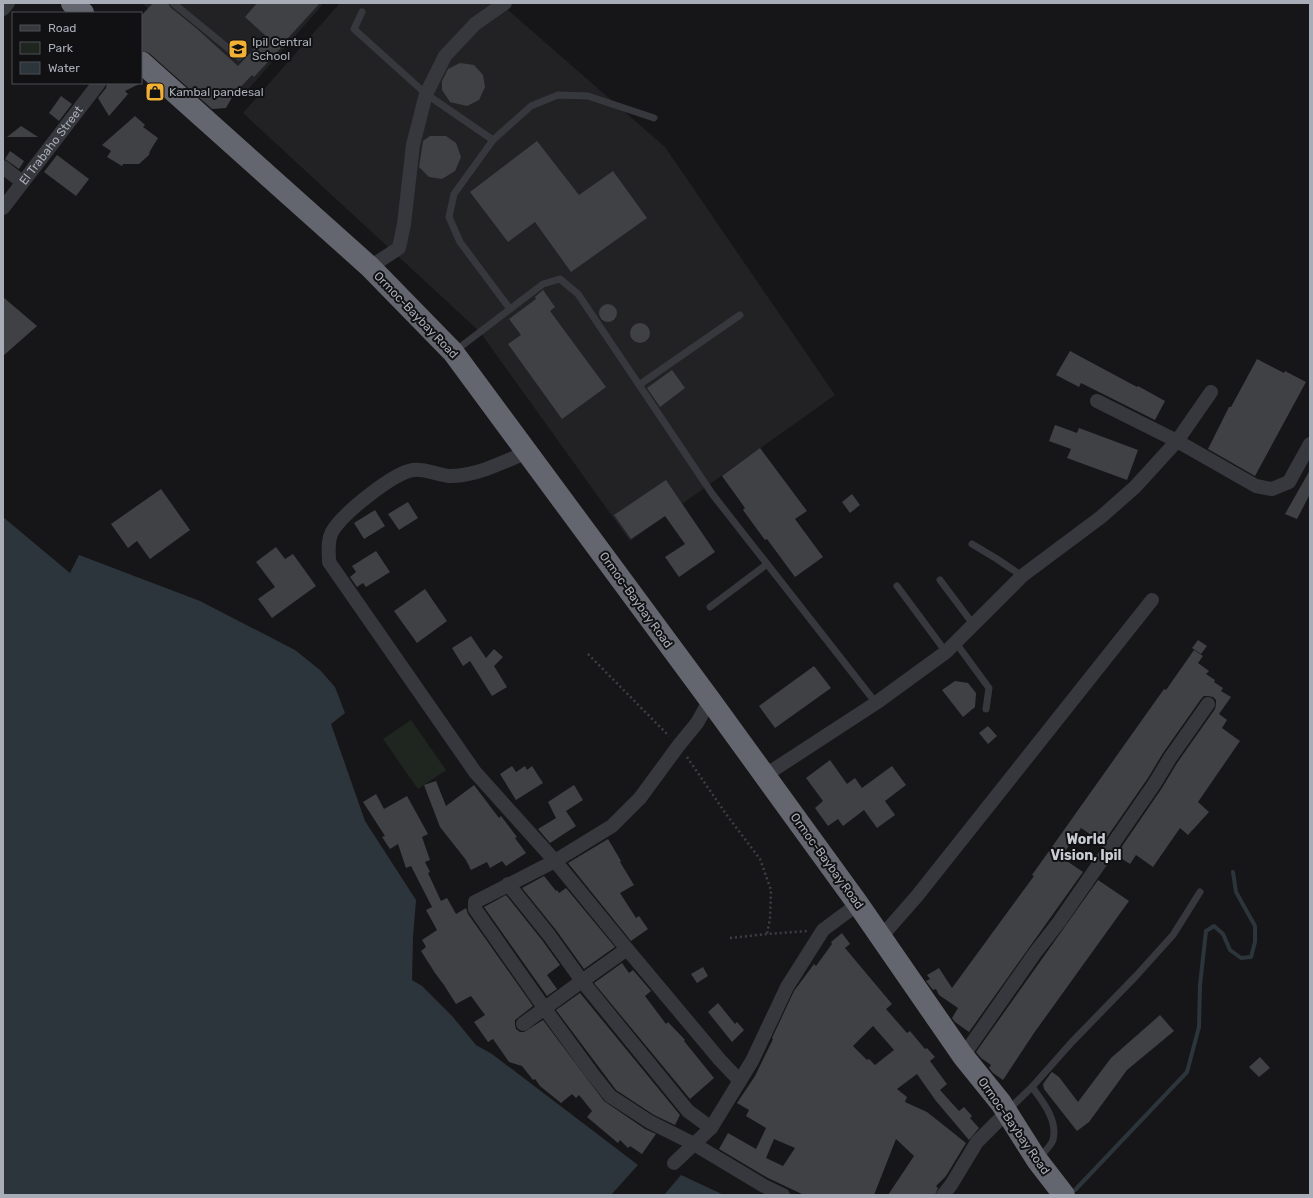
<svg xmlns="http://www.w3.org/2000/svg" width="1313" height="1198" viewBox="0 0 1313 1198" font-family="Rubik,sans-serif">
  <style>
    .built { fill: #222225 }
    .green { fill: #1e261f }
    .water { fill: #2c353c }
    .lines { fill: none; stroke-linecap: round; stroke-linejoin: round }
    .stream { stroke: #2c353c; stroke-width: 4 }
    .building { fill: #404145; fill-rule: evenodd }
    .path { stroke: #3d3f44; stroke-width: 2.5; stroke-dasharray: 2 3; stroke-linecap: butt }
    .lane { stroke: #37383d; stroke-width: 7 }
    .street { stroke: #37383d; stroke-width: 14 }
    .highway { stroke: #63666e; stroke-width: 22 }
    .labels { text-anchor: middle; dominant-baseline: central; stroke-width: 4; stroke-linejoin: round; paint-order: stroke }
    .poi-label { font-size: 12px; fill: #a8adb8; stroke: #111113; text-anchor: start }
    .street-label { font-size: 12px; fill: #a8adb8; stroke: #111113 }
    .quarter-label { font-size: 14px; font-weight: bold; fill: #c9ccd4; stroke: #111113 }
  </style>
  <rect width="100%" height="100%" fill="#161618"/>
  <g class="built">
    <polygon points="142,3 324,3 244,94"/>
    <polygon points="340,3 500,3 665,147 835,395 630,541 480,332 243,113"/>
  </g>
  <polygon class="green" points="411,720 446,770 418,789 383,739"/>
  <g class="water">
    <polygon points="3,517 70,573 79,555 200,601 295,650 320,670 335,687 345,713 331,724 365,821 416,900 413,937 412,980 422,986 452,1016 476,1045 492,1054 525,1079 638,1165 611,1195 3,1195"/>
    <polygon points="681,1175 724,1195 664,1195"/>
  </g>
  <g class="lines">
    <polyline class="stream" points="1070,1192 1075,1190 1187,1072 1199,1027 1200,985 1206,931 1214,926 1223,934 1230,950 1241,958 1251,957 1255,942 1255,926 1236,892 1233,872"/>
  </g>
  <g class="building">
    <polygon points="153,3 168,3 170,7 196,28 238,66 266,36 245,17 257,3 320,3 288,38 289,39 254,77 252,75 234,94 226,108 212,109 149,53 141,50 141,16"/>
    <polygon points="460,63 474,65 483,75 485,87 479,100 467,106 450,102 442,90 442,81 448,69"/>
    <polygon points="107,83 141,83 125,91 128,94 109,116 98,98 106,88"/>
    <polygon points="61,96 72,104 59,121 49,113"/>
    <polygon points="135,116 145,125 143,127 158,138 150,151 149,155 139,164 123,164 122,166 107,157 111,151 102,145"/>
    <polygon points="21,126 38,137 7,137"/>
    <polygon points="430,136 446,136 456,143 461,157 455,171 442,179 429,177 419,167 423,141"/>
    <polygon points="537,141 579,195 613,171 647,218 571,272 535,222 508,242 470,192"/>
    <polygon points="10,151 24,161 19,169 5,159"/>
    <polygon points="57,155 89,179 76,196 44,172"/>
    <polygon points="543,290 555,307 550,311 606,387 562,419 508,344 521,335 509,319 536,299 535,297"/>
    <polygon points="3,297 37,326 3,356"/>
    <circle cx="608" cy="313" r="9"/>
    <circle cx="640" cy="333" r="10"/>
    <polygon points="1070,351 1137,387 1138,386 1165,401 1155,420 1081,383 1079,387 1056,375"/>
    <polygon points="1257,359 1284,373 1285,371 1306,382 1255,476 1208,449 1229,407 1231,407"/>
    <polygon points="672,370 685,388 660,407 647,388"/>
    <polygon points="1055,425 1077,433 1079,428 1138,450 1127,480 1067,458 1071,449 1049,441"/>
    <polygon points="760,448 807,511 795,519 823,557 795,577 767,539 765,540 743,510 745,508 722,476"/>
    <polygon points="1310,470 1310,494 1297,519 1285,514"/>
    <polygon points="666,480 715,552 679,577 665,557 685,544 665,516 631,539 614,515"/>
    <polygon points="161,489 190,530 150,559 137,541 128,548 111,524"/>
    <polygon points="852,494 860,505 850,513 842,502"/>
    <polygon points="408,502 418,518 399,530 388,514"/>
    <polygon points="375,510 385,526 364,539 354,523"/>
    <polygon points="276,547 285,559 293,554 316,586 272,618 258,599 275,587 256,562"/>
    <polygon points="376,551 390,572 366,587 363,583 357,587 350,577 356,572 352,566"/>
    <polygon points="425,589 447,621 417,643 394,611"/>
    <polygon points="471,636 486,658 494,649 503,657 494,666 507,687 492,696 470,661 463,666 452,648"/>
    <polygon points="1198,640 1207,646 1201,654 1192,648"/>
    <polygon points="1194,650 1203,656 1198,663 1209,671 1206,674 1215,680 1214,682 1223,688 1221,691 1231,697 1219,714 1227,720 1222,728 1240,741 1198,802 1209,812 1188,835 1180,828 1153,867 1136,855 1130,864 1116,855 1162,788 1177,763 1215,709 1216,704 1216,700 1213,697 1208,696 1204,696 1201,699 1163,753 1148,778 1103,843 1081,828 1061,857 1083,872 969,1032 955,1022 952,1018 958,1008 939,995 936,989 933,990 926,981 930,979 927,975 939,968 952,988 1034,876 1032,875 1164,689 1166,690"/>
    <polygon points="814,666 831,688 775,728 759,706"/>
    <polygon points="955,681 968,683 976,693 975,707 963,717 942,690"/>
    <polygon points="988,726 997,736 988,744 979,733"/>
    <polygon points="830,760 847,784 855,778 862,788 892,766 906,785 885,801 895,815 877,828 864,810 843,826 838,819 828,826 815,808 823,801 806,778"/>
    <polygon points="512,766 516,772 525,766 527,770 532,766 543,783 516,800 500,774"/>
    <polygon points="436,781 446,806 474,785 499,818 501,816 517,837 515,838 526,853 506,866 502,861 490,868 487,862 471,870 466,860 440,827 424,785"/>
    <polygon points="574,785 583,800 566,811 576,826 550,843 538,829 556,818 548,802"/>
    <polygon points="376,794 384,809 407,796 428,834 422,837 430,860 425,862 430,872 428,873 441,901 447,898 456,914 466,908 468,914 533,1006 515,1020 515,1025 516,1029 520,1032 524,1032 543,1020 604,1101 645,1129 656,1134 642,1154 630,1146 628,1148 620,1140 618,1143 587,1117 592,1111 579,1095 576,1098 572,1094 561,1103 540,1086 535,1079 533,1080 522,1066 509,1062 493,1039 488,1042 474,1022 485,1015 471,996 456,1004 444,985 435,973 421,951 426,947 422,940 437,930 426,910 432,907 411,866 406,868 398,844 390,849 382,837 385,836 363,802"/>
    <polygon points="608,839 621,861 620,862 634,885 620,893 636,918 639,916 648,929 631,941 568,863"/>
    <polygon points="544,876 556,891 557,890 559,893 566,888 615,947 584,969 556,930 522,888"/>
    <polygon points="1098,880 1129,901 1034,1033 1003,1080 993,1073 989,1068 991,1065 981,1058 976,1052"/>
    <polygon points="506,895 542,940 560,965 547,975 557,989 547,996 484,907"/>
    <path d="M 842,933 L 850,944 L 845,948 L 892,1004 L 886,1009 L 907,1033 L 910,1031 L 925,1049 L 927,1048 L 935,1057 L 930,1061 L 947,1084 L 940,1090 L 959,1111 L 964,1107 L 972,1116 L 970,1118 L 979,1128 L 969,1140 L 936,1101 L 917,1074 L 897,1089 L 907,1097 L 905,1102 L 927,1112 L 966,1143 L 946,1176 L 936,1186 L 938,1188 L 935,1195 L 888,1195 L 914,1156 L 896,1139 L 874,1195 L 804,1195 L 768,1178 L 719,1149 L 728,1133 L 756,1149 L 766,1128 L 746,1116 L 749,1110 L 737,1103 L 755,1076 L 773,1039 L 772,1038 L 794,991 L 814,964 L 816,966 L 832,944 L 831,942 ZM 873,1026 L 894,1050 L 875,1065 L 869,1059 L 867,1060 L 853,1046 ZM 774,1139 L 795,1148 L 783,1166 L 766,1158 Z"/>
    <polygon points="622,963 629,973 633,970 651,991 645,996 666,1024 668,1022 685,1040 684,1041 714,1078 690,1099 594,983"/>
    <polygon points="703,967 708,976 697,983 691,974"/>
    <polygon points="580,993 680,1115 675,1125 654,1115 616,1090 556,1010"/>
    <polygon points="718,1003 735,1024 737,1022 744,1030 732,1042 708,1012"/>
    <polygon points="1160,1015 1174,1031 1127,1070 1089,1122 1077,1131 1044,1089 1043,1084 1051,1073 1052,1072 1059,1077 1078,1102 1111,1058"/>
    <polygon points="1260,1057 1270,1068 1259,1077 1249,1067"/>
  </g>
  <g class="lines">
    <g class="path">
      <polyline points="588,654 669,736"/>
      <polyline points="687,757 726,814 760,859 771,890 770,919 767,934"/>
      <polyline points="730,938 767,934 807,931"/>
    </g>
    <g class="lane">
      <polyline points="173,3 239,57"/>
      <polyline points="362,12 354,29 426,94 493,140"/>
      <polyline points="510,309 460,242 449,217 454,194 493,140 531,106 558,95 588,96 654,118"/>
      <polyline points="455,351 543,284 560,279 578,294 713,495 876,703"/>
      <polyline points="639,385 740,315"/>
      <polyline points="972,544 997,559 1022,576"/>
      <polyline points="940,580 973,624"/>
      <polyline points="897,586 946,652"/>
      <polyline points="710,607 767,564"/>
      <polyline points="956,643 989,688 986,709"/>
      <polyline points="1032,1087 1071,1043 1136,976 1173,935 1200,892"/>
      <path d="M 1008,1110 L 1032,1087 C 1043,1102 1058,1120 1053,1140 C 1051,1146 1043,1153 1039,1158"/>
    </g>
    <g class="street">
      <polyline points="3,9 8,3"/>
      <polyline points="3,167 22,182"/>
      <path id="s1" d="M 3,208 L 99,83"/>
      <polyline points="370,267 399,248 404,224 413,145 426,94 445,56 475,24 505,3"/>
      <polyline points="1097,401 1177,441 1256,486 1272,489 1289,482 1310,444"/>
      <path d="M 527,452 C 504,462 478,475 452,476 C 440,476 425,468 413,470 C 393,473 342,514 332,532 C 327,541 329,552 329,562 L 475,772 L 555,861 L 627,949 L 720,1060 L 740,1081"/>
      <polyline points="710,700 697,723 679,745 640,798 612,826 555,861 475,902 475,909 545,1009 591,1072 610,1096 650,1122 694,1144 764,1186 783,1195"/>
      <polyline points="764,776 876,703 946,652 1022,576 1101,517 1135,487 1177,441 1211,392"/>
      <polyline points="508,884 549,935 582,981 688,1111 711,1128"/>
      <polyline points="881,937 917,896 1152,600"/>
      <polyline points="523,1024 582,981 627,949"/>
      <polyline points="963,1056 1035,953 1059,922 1155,783 1170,758 1208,704"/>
      <polyline points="674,1163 711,1128 752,1061 787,987 823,930 858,904"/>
      <polyline points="943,1195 951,1185 977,1142 1007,1112"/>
    </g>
    <g class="highway">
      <polyline points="72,3 83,13"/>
      <polyline points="141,62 370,267 453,352 710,700 858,904 963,1056 1001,1103 1037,1160 1064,1195"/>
    </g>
  </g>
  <defs>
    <symbol id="school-square" viewBox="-11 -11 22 22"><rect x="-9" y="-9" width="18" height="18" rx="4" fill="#f2b134" stroke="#111113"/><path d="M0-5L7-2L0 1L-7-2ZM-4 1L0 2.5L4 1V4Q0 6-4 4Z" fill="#111"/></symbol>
    <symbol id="shop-square" viewBox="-11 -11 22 22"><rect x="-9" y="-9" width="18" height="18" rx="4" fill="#f2b134" stroke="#111113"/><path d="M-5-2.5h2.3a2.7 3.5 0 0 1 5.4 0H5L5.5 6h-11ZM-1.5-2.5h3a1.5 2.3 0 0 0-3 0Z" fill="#111"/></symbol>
  </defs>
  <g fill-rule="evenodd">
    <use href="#school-square" x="227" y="38" width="22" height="22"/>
    <use href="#shop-square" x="144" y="81" width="22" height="22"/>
  </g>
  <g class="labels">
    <g class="poi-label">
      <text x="252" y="42">Ipil Central<tspan x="252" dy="14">School</tspan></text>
      <text x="169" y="92">Kambal pandesal</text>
    </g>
    <g class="street-label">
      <text stroke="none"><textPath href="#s1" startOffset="79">El Trabaho Street</textPath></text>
      <text transform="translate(416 315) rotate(46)">Ormoc-Baybay Road</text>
      <text transform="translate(636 600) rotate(54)">Ormoc-Baybay Road</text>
      <text transform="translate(827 861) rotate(54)">Ormoc-Baybay Road</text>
      <text transform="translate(1014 1126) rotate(55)">Ormoc-Baybay Road</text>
    </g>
    <g class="quarter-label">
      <text x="1086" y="839">World<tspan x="1086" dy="16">Vision, Ipil</tspan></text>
    </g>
  </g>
  <rect width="1313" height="1198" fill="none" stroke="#a8adb8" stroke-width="8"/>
  <rect x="12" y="12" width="130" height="72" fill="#111113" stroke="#4d4f55"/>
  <rect x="20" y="25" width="20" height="6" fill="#37383d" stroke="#4d4f55"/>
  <text x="48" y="32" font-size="12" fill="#a8adb8">Road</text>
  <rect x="20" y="42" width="20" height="12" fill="#1e261f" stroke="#4d4f55"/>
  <text x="48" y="52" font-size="12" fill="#a8adb8">Park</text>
  <rect x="20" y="62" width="20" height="12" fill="#2c353c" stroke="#4d4f55"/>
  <text x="48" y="72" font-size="12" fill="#a8adb8">Water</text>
</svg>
